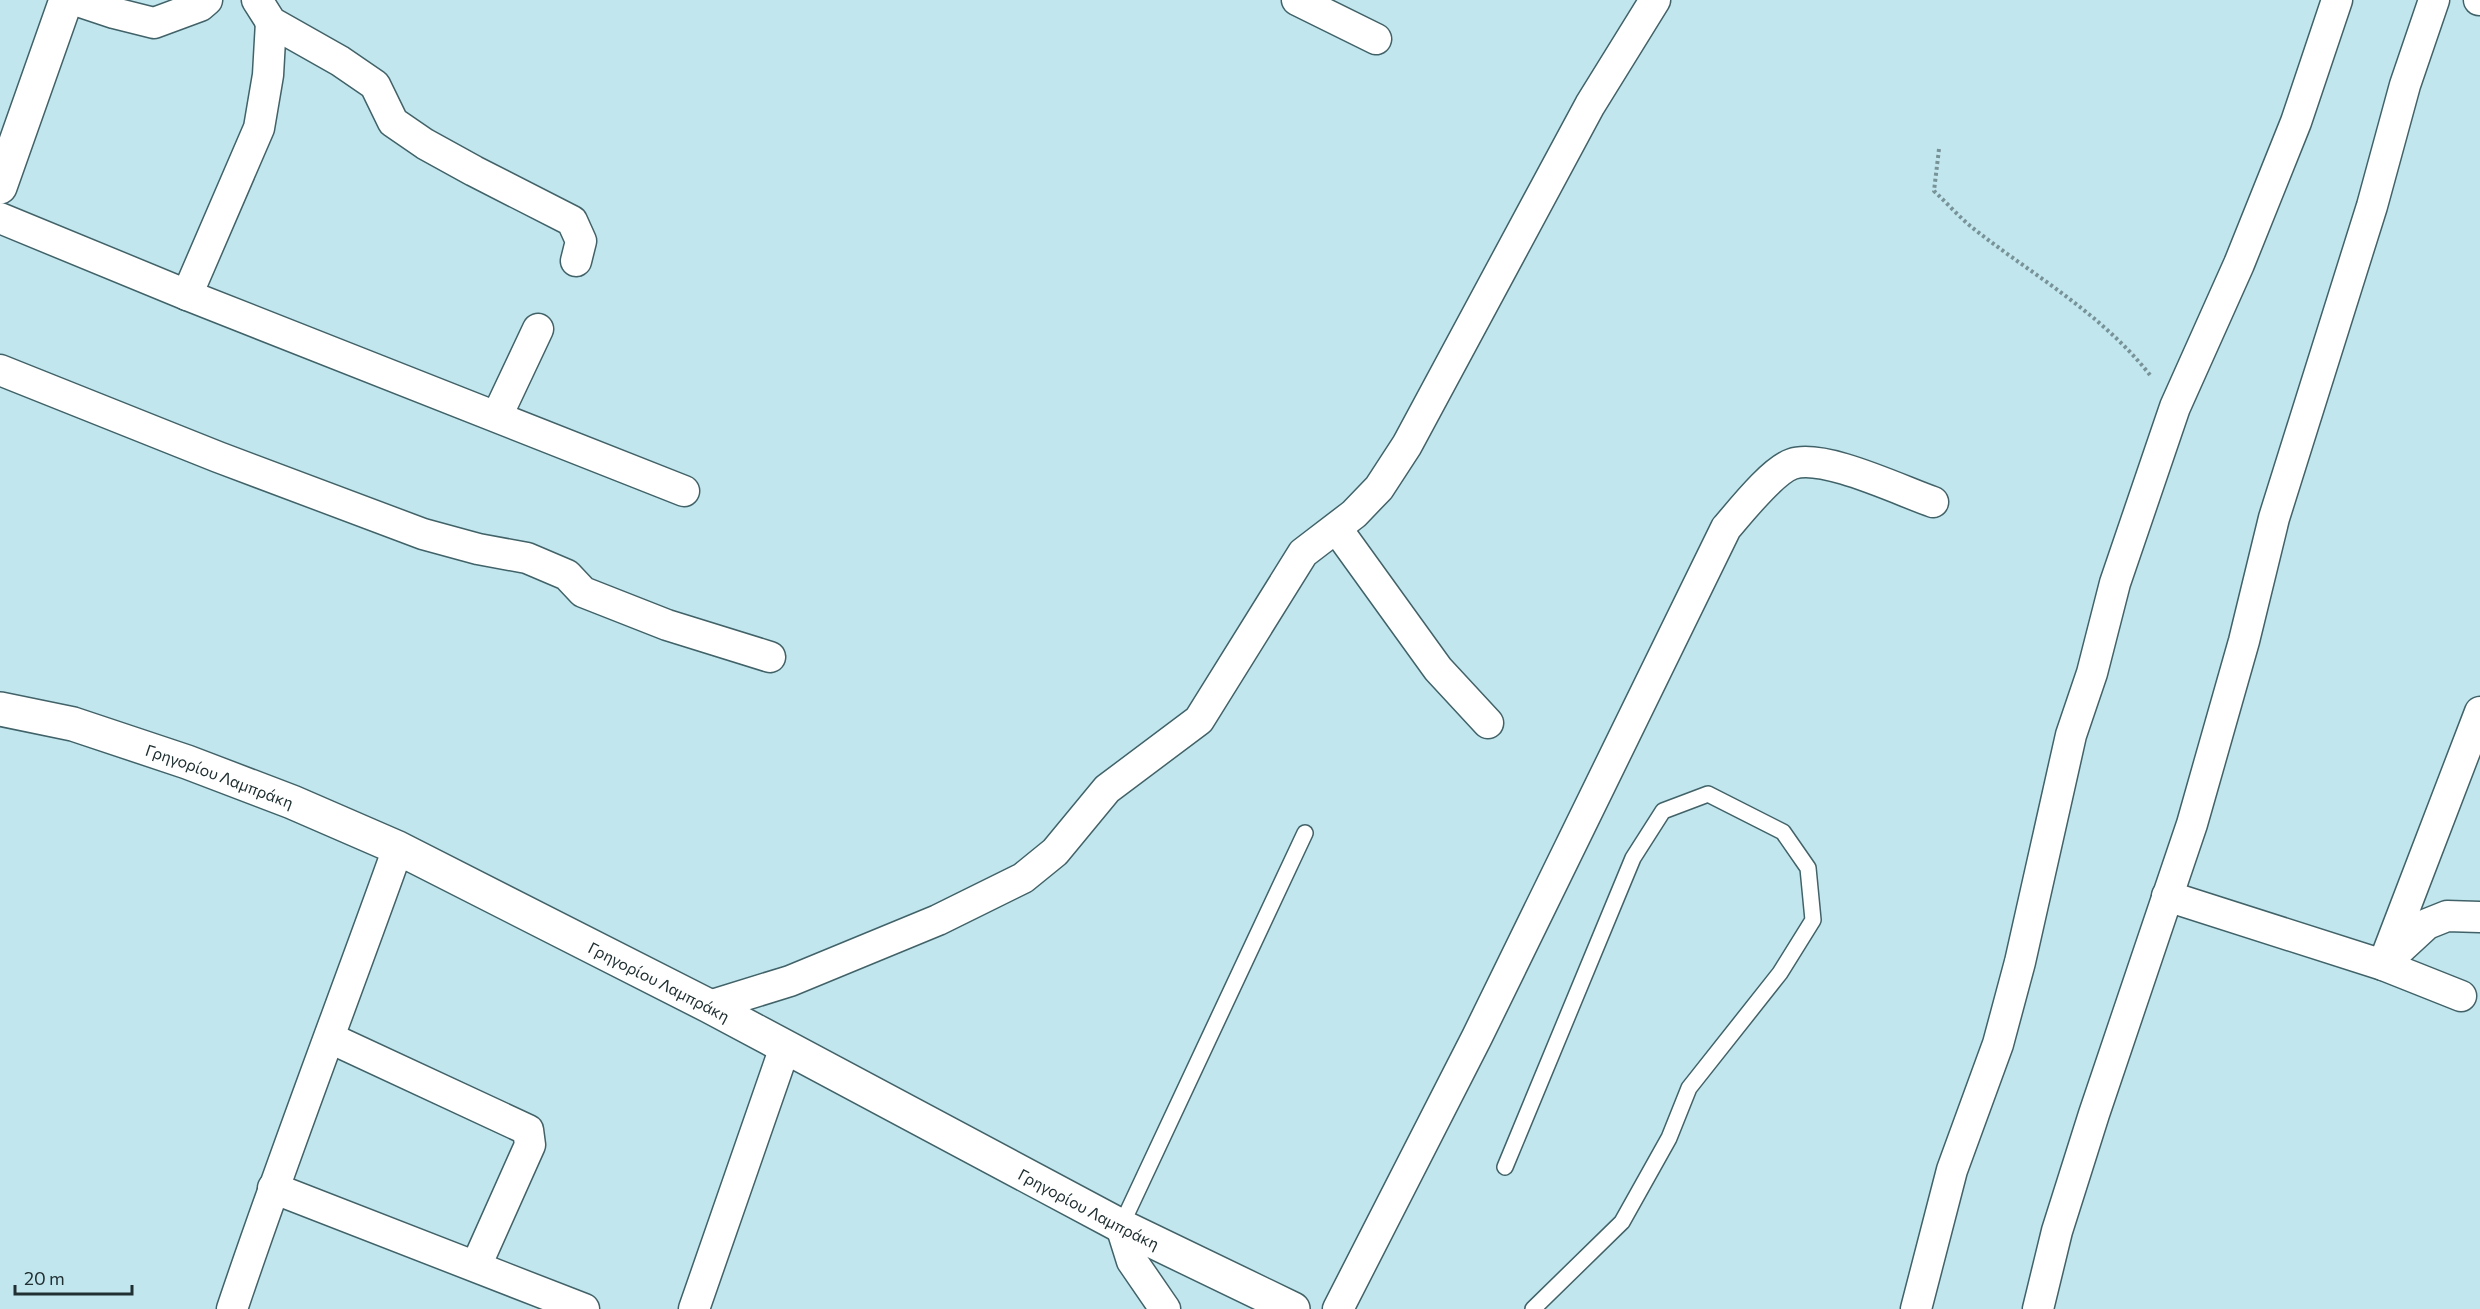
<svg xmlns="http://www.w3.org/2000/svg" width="2480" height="1309" viewBox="0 0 2480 1309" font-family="Commissioner,sans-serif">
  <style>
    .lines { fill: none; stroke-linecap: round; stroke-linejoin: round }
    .lane-casing { stroke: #416268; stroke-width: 18 }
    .street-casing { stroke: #416268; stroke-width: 33 }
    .secondary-casing { stroke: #416268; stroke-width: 36 }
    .primary-casing { stroke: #416268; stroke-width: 36 }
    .path { stroke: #789398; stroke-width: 4; stroke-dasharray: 3 3; stroke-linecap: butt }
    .lane { stroke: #fff; stroke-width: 15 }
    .street { stroke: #fff; stroke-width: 30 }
    .secondary { stroke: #fff; stroke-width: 33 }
    .primary { stroke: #fff; stroke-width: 33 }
    .labels { text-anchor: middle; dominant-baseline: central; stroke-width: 5; stroke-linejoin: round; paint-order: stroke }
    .street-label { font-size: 16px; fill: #202f32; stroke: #c1e6ed }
  </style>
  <rect width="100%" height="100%" fill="#c1e6ed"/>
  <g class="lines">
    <defs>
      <g id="lane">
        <polyline points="1505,1167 1633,858 1663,811 1708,794 1783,832 1808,868 1813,920 1780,973 1689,1088 1669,1138 1622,1222 1533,1309"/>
        <polyline points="1121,1226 1305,833"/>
      </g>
      <g id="street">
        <polyline points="75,0 114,13 154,23 200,6 207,0"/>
        <polyline points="257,0 271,22 340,61 375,85 393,122 425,144 474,171 572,221 581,241 576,261"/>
        <polyline points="1297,0 1376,39"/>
        <polyline points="2479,0 2480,0"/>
        <polyline points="0,218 187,295 684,491"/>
        <polyline points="187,295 259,128 268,75 271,22"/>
        <polyline points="0,370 218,457 423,534 478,549 527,558 567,575 583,592 667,625 770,657"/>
        <polyline points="497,416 538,329"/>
        <polyline points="1337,529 1438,669 1488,723"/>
        <polyline points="2167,896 2383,965 2461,996"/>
        <polyline points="2388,960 2427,924 2447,916 2480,917"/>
        <polyline points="2383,965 2480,712"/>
        <polyline points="709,1006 790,981 938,920 1023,878 1055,852 1107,789 1199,720 1303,553 1354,514 1379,488 1407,445 1590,105 1655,0"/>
        <polyline points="330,1038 528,1130 530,1145 476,1266"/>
        <polyline points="273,1188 584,1309"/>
        <polyline points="1121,1226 1132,1261 1165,1309"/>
        <path d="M 232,1309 C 284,1154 343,1002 398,848"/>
        <polyline points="694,1309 785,1047"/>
        <path d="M 1338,1309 L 1477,1037 L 1726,528 C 1740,512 1772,471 1792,464 C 1823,453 1901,491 1933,502"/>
        <polyline points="1916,1309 1952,1170 1998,1044 2020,962 2071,735 2092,673 2115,583 2175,407 2239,264 2296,122 2337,0"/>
        <polyline points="2038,1309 2057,1231 2094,1114 2192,824 2244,641 2274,518 2372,206 2405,85 2434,0"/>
      </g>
      <g id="secondary">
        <path id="s1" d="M 0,709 L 73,724 L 187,762 L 292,802 L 398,848 L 709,1006 L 1121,1226 L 1293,1309"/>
      </g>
      <polyline id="primary" points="0,187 66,0"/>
    </defs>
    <use href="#lane" class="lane-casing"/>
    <use href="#street" class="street-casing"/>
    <use href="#secondary" class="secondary-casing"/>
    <use href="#primary" class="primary-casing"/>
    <path class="path" d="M 1939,149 L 1934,191 C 1947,203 1960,218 1974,229 C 2034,276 2101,313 2150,375"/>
    <use href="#lane" class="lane"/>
    <use href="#street" class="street"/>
    <use href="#secondary" class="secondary"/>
    <use href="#primary" class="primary"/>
  </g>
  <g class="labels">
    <g class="street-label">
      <text stroke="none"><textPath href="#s1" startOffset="230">Γρηγορίου Λαμπράκη</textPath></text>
      <text stroke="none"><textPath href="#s1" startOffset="716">Γρηγορίου Λαμπράκη</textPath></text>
      <text stroke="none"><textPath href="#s1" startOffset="1202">Γρηγορίου Λαμπράκη</textPath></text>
    </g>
  </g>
  <path d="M15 1285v9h117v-9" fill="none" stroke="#202f32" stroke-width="3"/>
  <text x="24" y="1285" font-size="18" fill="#202f32" stroke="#c1e6ed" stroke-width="4.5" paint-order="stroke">20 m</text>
</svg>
